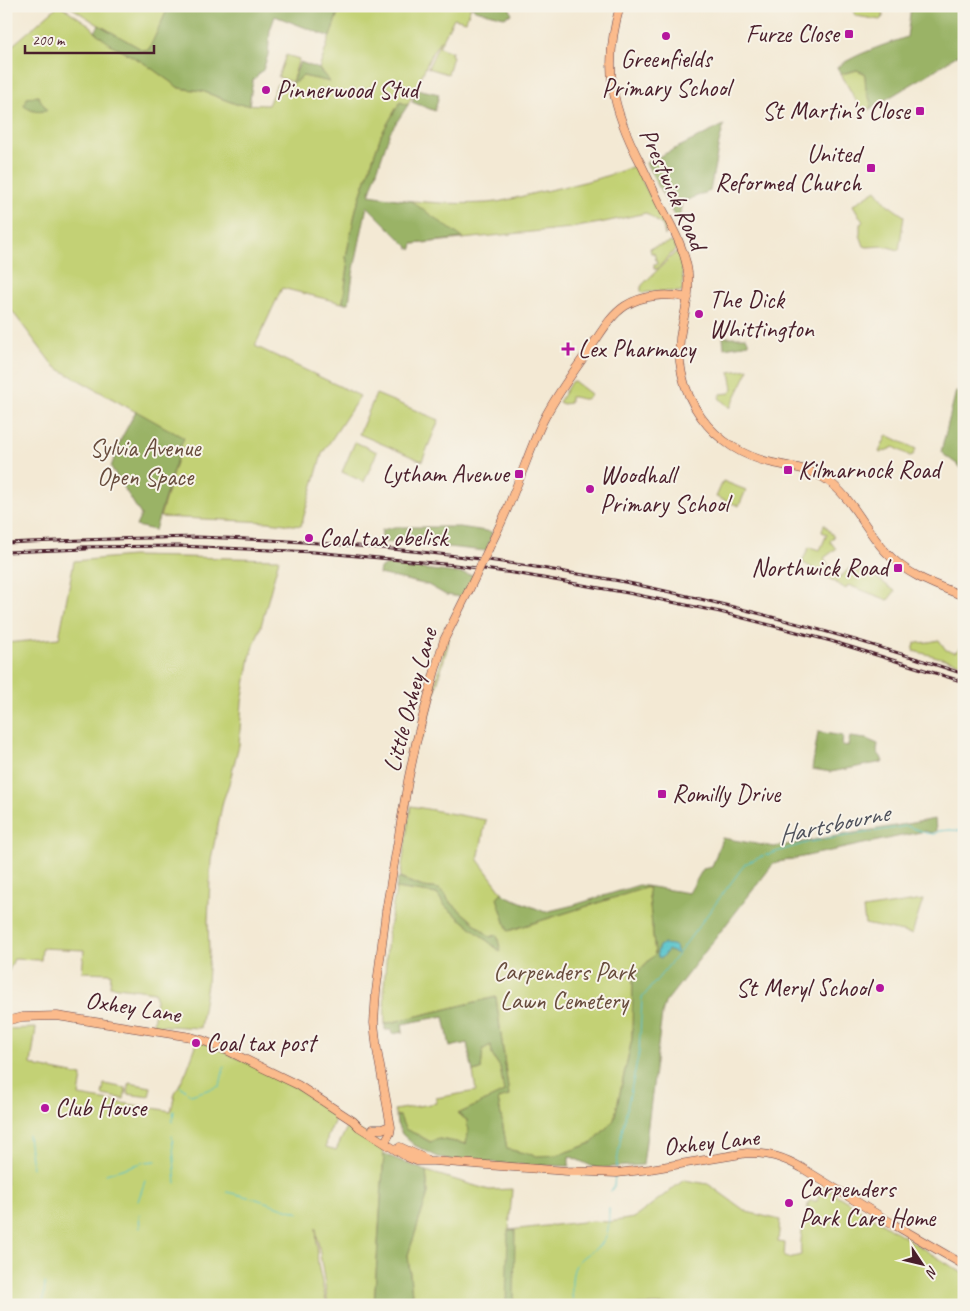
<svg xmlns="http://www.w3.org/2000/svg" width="970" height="1311" viewBox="0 0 970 1311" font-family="Caveat,sans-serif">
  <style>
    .green { fill: #c3d174; stroke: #867850 }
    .forest { fill: #9ab366; stroke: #726948 }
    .water { fill: #56c4cc; stroke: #50727c }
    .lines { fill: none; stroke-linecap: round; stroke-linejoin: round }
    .stream { stroke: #56c4cc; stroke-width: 1 }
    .major-casing { stroke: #633d44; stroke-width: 9 }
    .major { stroke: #fbbb8c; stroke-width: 8 }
    .rail-casing { stroke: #4a1f2b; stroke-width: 3 }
    .rail { stroke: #f7f3e8; stroke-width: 1; stroke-dasharray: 4; stroke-linecap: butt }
    .major-bridge-casing { stroke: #633d44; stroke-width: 9; stroke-linecap: butt }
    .major-bridge { stroke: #fbbb8c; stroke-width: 8 }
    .poi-dot { fill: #b5179e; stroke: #f7f3e8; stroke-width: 2 }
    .labels { text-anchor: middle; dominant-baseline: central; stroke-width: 4; stroke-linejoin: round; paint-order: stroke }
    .poi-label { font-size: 25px; fill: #4a1f2b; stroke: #f7f3e8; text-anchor: start }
    .street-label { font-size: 25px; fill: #4a1f2b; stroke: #f7f3e8 }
    .park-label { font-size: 25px; fill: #684c3d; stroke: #f7f3e8 }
    .water-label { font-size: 26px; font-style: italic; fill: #4e515b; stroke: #f7f3e8 }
  </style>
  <rect width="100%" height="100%" fill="#f7f3e8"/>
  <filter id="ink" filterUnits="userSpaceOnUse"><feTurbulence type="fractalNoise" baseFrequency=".02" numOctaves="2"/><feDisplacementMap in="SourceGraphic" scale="10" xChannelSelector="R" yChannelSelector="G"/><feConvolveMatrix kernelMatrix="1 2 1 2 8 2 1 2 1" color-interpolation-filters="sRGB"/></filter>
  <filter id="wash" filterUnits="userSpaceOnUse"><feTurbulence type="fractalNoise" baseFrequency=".0096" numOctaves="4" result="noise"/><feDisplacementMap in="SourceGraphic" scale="20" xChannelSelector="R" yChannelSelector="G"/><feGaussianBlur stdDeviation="1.12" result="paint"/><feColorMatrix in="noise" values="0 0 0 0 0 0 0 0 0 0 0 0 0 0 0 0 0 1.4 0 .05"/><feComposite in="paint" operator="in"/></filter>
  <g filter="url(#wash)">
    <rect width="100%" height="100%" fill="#f3e9d4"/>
    <g class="green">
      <polygon points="58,6 61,6 91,26 95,32 110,43 144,63 179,88 202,91 236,104 268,105 277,84 291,85 303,76 329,81 319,69 340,6 471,6 466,21 454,18 439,47 452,52 451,55 453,56 448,74 428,68 441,39 433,51 408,105 400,102 381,135 356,209 346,257 348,267 343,301 342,303 282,288 255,346 360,396 322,454 301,526 269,522 160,517 183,438 57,368 52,364 6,303 6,51"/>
      <polygon points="69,6 169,6 150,49 143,50 97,24"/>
      <polygon points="855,6 884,6 883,17 880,20 856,16 854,14"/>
      <polygon points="286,55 299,59 292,82 278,77"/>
      <path d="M 857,70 L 864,72 C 866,78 865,83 866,89 C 868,98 872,99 870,109 L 863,113 L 841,74 Z"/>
      <path d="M 634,166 L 666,225 L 665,236 L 663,226 L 646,213 L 600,223 L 571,228 L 413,244 L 411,250 L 390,228 L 369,196 C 408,201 447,205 487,203 C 503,202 519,197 535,193 C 568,186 603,179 634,166 Z"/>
      <polygon points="876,190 887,204 904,216 899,250 884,246 867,247 864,246 860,235 860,224 863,222 853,205"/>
      <polygon points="672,242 676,249 657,269 654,269 654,265 657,264 654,253 651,253 650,248"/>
      <path d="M 677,251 C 681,264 685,278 682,291 L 679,292 L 656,291 L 643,293 L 641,291 L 641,287 L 643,284 Z"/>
      <polygon points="749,369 730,408 719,398 721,394 730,393 733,389 730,372"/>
      <path d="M 574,381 L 591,394 C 586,404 578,396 570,397 L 570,403 L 563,404 L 559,402 L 571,382 Z"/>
      <polygon points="376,394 439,420 422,461 359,434"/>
      <polygon points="887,435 916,449 913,455 910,456 894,447 880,453 879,452"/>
      <polygon points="355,442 377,452 364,482 342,472"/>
      <polygon points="723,481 746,490 739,506 716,497"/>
      <polygon points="824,524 834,537 830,541 836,549 824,558 836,576 839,578 850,568 854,573 862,568 867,575 872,572 878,579 895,591 888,600 848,585 846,589 802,562 809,547 820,550 827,534 822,532"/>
      <polygon points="132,556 279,559 261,626 250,657 242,702 239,745 229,784 223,801 211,859 208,921 209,952 207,984 200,1028 153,1025 156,1000 155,992 110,986 111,973 82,972 84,950 42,948 41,960 14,959 6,977 6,643 59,638 74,561"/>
      <polygon points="449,638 448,645 422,739 420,738 447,640"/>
      <polygon points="939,640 946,650 955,652 964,644 964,664 930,655 913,651 915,643 929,642"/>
      <polygon points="411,806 486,820 478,860 502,892 497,898 508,931 648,887 655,954 633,977 632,1039 614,1120 592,1143 558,1155 537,1157 507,1149 498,1099 509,1096 496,997 385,1024 384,988 388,934 396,888 437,894 446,907 500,951 497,935 490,937 448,900 446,895 439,889 423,887 400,878"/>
      <polygon points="923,900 912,934 865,924 863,909"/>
      <polygon points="36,1028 31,1064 38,1067 82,1076 79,1096 171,1111 175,1093 187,1070 198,1040 287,1081 337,1115 327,1138 326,1147 336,1150 349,1123 382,1145 384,1154 374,1305 328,1305 316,1228 318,1265 327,1305 6,1305 6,1029"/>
      <polygon points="491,1045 492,1055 500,1067 505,1092 458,1114 467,1120 468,1133 466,1144 439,1139 431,1142 418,1135 404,1129 400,1116 396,1116 394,1110 436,1103 436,1098 476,1091 473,1072 481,1070 483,1048"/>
      <polygon points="129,1083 151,1087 149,1097 127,1094"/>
      <polygon points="104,1084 126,1088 124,1099 102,1095"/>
      <path d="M 426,1171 L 489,1190 L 512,1189 L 509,1230 L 592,1221 L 609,1222 L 634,1218 L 684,1180 L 708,1184 L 747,1212 L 780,1220 L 778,1242 L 785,1243 L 784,1257 L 789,1258 L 801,1255 C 799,1237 805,1218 809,1201 L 817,1201 L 822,1186 L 964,1274 L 964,1305 L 413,1305 L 408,1255 L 428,1193 Z"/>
    </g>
    <g class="forest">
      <polygon points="169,6 340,6 330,37 275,16 270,30 268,55 263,70 253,80 249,105 236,104 202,91 179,88 144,63 110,44 95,32 99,25 143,50 149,49"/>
      <polygon points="471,6 509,6 512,14 504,17 475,10"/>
      <path d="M 911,6 L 964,6 L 964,52 L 951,59 L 932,72 L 870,109 C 872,99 868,98 866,89 C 865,83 866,78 864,73 L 857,70 L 841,74 L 837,67 C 858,53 884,45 907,37 Z"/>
      <polygon points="300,62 319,69 330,82 303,76 291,85"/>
      <polygon points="417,89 439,94 435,111 412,102"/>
      <path d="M 38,96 L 47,110 C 38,113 33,112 24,106 L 27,98 Z"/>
      <polygon points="400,102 408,105 390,132 369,195 411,201 463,238 413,244 411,250 367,206 353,274 349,303 342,303 343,301 348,267 346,257 356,209 381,135"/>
      <polygon points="724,125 719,143 710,191 682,202 678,223 646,163"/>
      <polygon points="723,337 746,337 749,344 724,348"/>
      <polygon points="956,391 964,395 964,471 958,465 943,454 941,452"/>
      <polygon points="136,411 184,438 181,445 155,530 136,526 141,515 111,467 122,437"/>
      <polygon points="394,527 460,527 492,532 486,551 438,546 381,542 382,530"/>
      <polygon points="388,565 474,575 462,597 446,595 428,585 379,574 380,568"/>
      <polygon points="818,732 843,736 842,745 848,746 850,737 866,739 878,744 877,752 881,757 883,762 831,772 812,769"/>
      <polygon points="935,819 936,831 931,833 925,831 774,863 665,1003 662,1014 643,1165 596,1168 569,1156 569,1166 529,1165 453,1160 438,1157 414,1145 402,1134 397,1124 396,1116 400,1116 405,1129 418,1135 430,1142 439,1139 466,1144 468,1133 467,1120 458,1114 504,1092 500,1067 492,1055 491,1045 483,1049 481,1070 473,1072 467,1043 450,1047 444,1016 402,1024 403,1032 392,1034 391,1030 385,1030 385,1024 496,997 509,1096 498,1099 507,1149 537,1156 558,1155 592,1143 614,1120 632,1039 633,977 655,954 648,887 508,931 497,898 502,892 504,895 545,912 574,905 639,885 689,893 703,869 712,867 722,838 774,847"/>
      <polygon points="398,878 423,887 439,889 446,895 448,900 490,937 497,935 501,952 446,907 437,894 396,888"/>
      <polygon points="384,1154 426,1171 428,1193 408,1255 413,1305 374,1305"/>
      <polygon points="508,1230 515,1230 514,1305 506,1305"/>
    </g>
    <polygon class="water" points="663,944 672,945 676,947 678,954 668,950 662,958 658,957 657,953 659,946"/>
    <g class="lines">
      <g class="stream">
        <polyline points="180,1086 191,1095 220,1086 224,1067"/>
        <polyline points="172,1122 174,1111"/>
        <polyline points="28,1135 32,1168"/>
        <polyline points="172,1136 176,1183"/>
        <polyline points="616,1169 621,1136 639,1053 642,998 678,954 745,864 763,856 809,842 907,826 926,833 934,834 939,831 950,830 964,831"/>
        <polyline points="106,1174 145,1162 156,1161"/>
        <polyline points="611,1191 614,1186 615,1175"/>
        <polyline points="227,1192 256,1199 299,1213"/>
        <polyline points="138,1201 145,1181"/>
        <polyline points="139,1215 140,1228"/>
        <polyline points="43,1305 45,1283"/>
        <path d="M 573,1305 C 572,1294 570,1275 576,1265 C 581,1256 592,1252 600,1245 C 610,1236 609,1220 609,1208"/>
      </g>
    </g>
  </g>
  <g filter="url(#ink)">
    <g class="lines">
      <defs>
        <g id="major">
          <path d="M 620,6 C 602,68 612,109 641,164 C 648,178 654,192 661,206 C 672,227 685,249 688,273 C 690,291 686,308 682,326 C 675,357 682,390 701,417 C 718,441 744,457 773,463 C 791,467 808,468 824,478 C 851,495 864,528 885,551 C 906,575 935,585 964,596"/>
          <path d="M 489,548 C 498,530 507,511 514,492 C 524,469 532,444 543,421 C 556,395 574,371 591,347 C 601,333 610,316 625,306 C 642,295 668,293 688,298"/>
          <path d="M 6,1021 L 22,1017 L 57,1016 L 191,1037 L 202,1040 L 226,1050 L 298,1085 L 353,1121 L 359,1127 L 407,1157 L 417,1161 L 433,1161 L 567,1171 L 617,1173 L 650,1169 L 747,1153 C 769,1153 783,1157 802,1168 L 893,1224 L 964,1265"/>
          <polyline points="373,1129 382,1129 387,1127"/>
          <polyline points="385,1142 390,1133 391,1127 377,1050 374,1023 376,992 386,911 408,781 416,743 434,674 444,640 468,592"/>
          <polyline points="400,1147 426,1159"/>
        </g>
      </defs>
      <use href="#major" class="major-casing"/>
      <use href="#major" class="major"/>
      <defs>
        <g id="rail">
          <path d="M 6,543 C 53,541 101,539 148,538 C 164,538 181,537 197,537 C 322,541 448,551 571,573 C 590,576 610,579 629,583 C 742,607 854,637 964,674"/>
          <polyline points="79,547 179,546 314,552 455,565 520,574 628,593 720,612 831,641 964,682"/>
          <polyline points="6,552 86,549"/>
        </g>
      </defs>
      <use href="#rail" class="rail-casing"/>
      <use href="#rail" class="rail"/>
      <defs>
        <polyline id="major-bridge" points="468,592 489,548"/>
      </defs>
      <use href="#major-bridge" class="major-bridge-casing"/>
      <use href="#major-bridge" class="major-bridge"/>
    </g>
  </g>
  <g class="poi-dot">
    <rect x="844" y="29" width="10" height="10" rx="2.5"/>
    <circle cx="666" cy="36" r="5"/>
    <circle cx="266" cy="90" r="5"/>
    <rect x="915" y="106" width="10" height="10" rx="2.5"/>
    <rect x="866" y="163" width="10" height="10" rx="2.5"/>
    <circle cx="699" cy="314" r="5"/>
    <path d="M565.5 341.5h5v5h5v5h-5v5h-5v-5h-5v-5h5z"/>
    <rect x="783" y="465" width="10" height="10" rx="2.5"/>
    <rect x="514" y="469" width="10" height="10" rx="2.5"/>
    <circle cx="590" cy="489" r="5"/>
    <circle cx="309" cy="538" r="5"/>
    <rect x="893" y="563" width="10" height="10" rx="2.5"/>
    <rect x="657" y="789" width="10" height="10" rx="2.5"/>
    <circle cx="880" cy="988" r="5"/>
    <circle cx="196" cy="1043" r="5"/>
    <circle cx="45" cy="1108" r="5"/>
    <circle cx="789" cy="1203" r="5"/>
  </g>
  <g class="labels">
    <g class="poi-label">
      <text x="839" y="34" text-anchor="end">Furze Close</text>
      <text x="666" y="59" text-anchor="middle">Greenfields<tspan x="666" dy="29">Primary School</tspan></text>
      <text x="276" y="90">Pinnerwood Stud</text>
      <text x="910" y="111" text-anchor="end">St Martin's Close</text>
      <text x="861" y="154" text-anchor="end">United<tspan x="861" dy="29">Reformed Church</tspan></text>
      <text x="709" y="300">The Dick<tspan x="709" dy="29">Whittington</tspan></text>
      <text x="578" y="349">Lex Pharmacy</text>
      <text x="798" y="470">Kilmarnock Road</text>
      <text x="509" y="474" text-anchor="end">Lytham Avenue</text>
      <text x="600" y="475">Woodhall<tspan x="600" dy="29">Primary School</tspan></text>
      <text x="319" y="538">Coal tax obelisk</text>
      <text x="888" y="568" text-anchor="end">Northwick Road</text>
      <text x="672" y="794">Romilly Drive</text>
      <text x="870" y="988" text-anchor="end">St Meryl School</text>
      <text x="206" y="1043">Coal tax post</text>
      <text x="55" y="1108">Club House</text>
      <text x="799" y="1189">Carpenders<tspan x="799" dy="29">Park Care Home</tspan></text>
    </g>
    <g class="street-label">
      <text transform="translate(673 189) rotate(66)">Prestwick Road</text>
      <text transform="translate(410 700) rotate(-75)">Little Oxhey Lane</text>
      <text transform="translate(133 1007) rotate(9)">Oxhey Lane</text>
      <text transform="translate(711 1142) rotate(-6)">Oxhey Lane</text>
    </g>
    <g class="park-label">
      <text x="145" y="448">Sylvia Avenue<tspan x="145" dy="29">Open Space</tspan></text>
      <text x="564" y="972">Carpenders Park<tspan x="564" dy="29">Lawn Cemetery</tspan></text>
    </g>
    <g class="water-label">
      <text transform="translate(833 824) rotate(-12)">Hartsbourne</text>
    </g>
  </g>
  <rect width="970" height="1311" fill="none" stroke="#f7f3e8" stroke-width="25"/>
  <g transform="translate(922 1264) rotate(125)" stroke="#f7f3e8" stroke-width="4" paint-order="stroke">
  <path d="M0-4L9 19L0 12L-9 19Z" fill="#4a1f2b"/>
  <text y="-8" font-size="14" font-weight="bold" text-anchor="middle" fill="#4a1f2b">N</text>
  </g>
  <path d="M25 45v8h129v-8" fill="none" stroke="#4a1f2b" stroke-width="2.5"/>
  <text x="32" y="45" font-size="15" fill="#4a1f2b" stroke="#f7f3e8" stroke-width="4" paint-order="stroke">200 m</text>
</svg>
